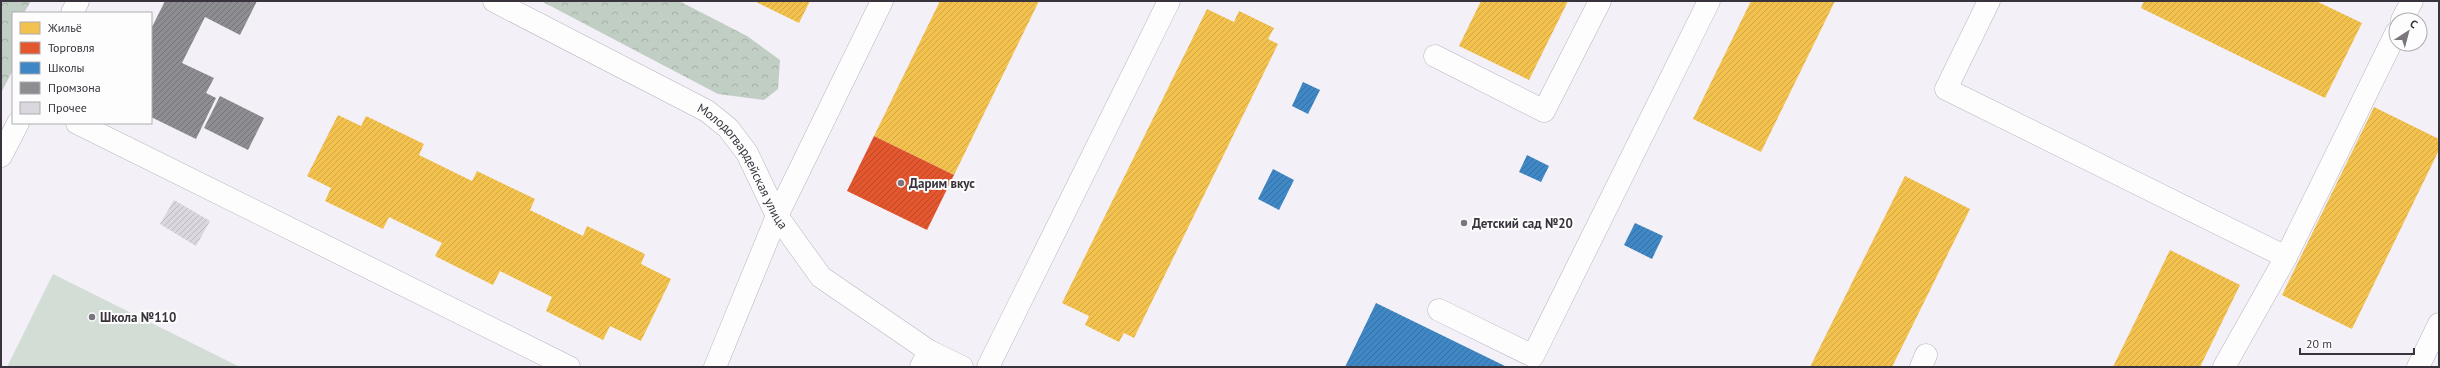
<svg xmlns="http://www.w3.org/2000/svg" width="2440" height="368" viewBox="0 0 2440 368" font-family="'PT Sans',sans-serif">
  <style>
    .forest { fill: url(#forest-crowns) }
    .garden { fill: #d2ded5 }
    .homes { fill: url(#homes-hatch) }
    .shops { fill: url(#shops-hatch) }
    .schools { fill: url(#schools-hatch) }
    .industry { fill: url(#industry-hatch) }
    .building { fill: url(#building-hatch) }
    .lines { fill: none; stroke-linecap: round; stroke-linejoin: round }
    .minor-casing { stroke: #b9b4bc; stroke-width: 23 }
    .minor { stroke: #fdfdfe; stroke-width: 22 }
    .poi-dot { fill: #7a757e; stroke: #fdfdfd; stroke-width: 1.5 }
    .labels { text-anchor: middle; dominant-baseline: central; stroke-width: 4; stroke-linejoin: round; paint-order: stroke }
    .street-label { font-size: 13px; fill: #38333c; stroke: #fdfdfd }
    .poi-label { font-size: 13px; font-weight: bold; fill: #38333c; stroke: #fdfdfd; text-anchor: start }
  </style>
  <defs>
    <pattern id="forest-crowns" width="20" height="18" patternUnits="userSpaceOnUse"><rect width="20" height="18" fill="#c1cec4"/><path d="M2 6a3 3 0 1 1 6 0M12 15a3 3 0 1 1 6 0" fill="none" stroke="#a7b1a9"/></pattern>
    <pattern id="homes-hatch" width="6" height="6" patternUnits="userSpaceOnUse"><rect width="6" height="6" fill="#f2c14e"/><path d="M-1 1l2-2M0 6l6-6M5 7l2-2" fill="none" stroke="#d0a645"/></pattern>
    <pattern id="shops-hatch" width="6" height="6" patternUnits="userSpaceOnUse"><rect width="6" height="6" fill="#e4572e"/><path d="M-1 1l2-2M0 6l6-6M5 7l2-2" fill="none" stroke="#ba4928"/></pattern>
    <pattern id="schools-hatch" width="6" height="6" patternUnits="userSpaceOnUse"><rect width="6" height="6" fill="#3f88c5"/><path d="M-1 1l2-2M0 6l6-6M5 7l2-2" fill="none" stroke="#3670a1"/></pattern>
    <pattern id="industry-hatch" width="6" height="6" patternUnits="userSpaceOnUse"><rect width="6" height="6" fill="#8d8d92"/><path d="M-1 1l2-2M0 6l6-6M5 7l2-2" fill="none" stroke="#747478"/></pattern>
    <pattern id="building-hatch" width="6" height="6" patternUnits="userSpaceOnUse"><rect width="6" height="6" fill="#dbd7df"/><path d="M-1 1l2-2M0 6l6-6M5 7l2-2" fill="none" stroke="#bdb9c0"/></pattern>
  </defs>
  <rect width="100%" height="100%" fill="#f4f0f8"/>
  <g class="forest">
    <polygon points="1,1 31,1 24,13 13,13 13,70 1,93"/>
    <polygon points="541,1 679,1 747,36 780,60 778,89 764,100 718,94"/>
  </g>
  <polygon class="garden" points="53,274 240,367 7,367"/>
  <g class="homes">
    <polygon points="754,1 810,1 799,23"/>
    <polygon points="940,1 1039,1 954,175 874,136"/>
    <polygon points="1481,1 1568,1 1529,80 1459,46"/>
    <polygon points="1751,1 1835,1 1761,152 1693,119"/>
    <polygon points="2144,1 2316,1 2362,23 2325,98 2141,8"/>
    <polygon points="1207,9 1234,22 1239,11 1274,28 1268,39 1278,44 1134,338 1124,333 1119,342 1085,325 1089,316 1062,303"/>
    <polygon points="2374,107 2439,139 2439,150 2352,329 2282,295"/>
    <polygon points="338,115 361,126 366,116 424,144 419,155 472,181 477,171 535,199 530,210 583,236 587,226 645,254 641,264 671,279 641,341 610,326 603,340 546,311 552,297 500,271 493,285 435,256 442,243 389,217 383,229 325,201 331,188 307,176"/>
    <polygon points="1905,176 1970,209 1892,367 1810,367"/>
    <polygon points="2170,250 2240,285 2200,367 2113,367"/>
  </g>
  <polygon class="shops" points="874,136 954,175 927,230 847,191"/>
  <g class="schools">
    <polygon points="1303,82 1320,90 1308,114 1292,106"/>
    <polygon points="1527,155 1549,166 1541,182 1519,172"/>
    <polygon points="1273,169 1294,180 1279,210 1258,199"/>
    <polygon points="1635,223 1663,236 1652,259 1624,245"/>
    <polygon points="1376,303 1507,367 1345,367"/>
  </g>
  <g class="industry">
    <polygon points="165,1 257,1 240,35 205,17 182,63 214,78 206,93 216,98 196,139 151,117 151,29"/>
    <polygon points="220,96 264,118 248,150 204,128"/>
  </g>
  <polygon class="building" points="174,200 210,221 196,246 160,224"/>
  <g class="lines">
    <defs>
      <g id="minor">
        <path id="s1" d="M 494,1 L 707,111 L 728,128 L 747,153 L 777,216 L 821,277 L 929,351 L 962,367"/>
        <polyline points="1989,1 1946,89 2286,257"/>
        <polyline points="72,13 78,1"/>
        <polyline points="2402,20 2412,1"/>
        <polyline points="1435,56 1544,111 1600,1"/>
        <polyline points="77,123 569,367"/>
        <polyline points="1,156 18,123"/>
        <polyline points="1439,310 1533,356 1709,1"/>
        <polyline points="715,367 777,216 882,1"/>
        <polyline points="921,367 929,351"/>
        <polyline points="988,367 1169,1"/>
        <polyline points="1921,367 1926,355"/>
        <polyline points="2224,367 2286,257 2396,33"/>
        <polyline points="2418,367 2439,324"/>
      </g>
    </defs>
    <use href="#minor" class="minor-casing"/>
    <use href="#minor" class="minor"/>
  </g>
  <g class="poi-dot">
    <circle cx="901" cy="183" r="4"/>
    <circle cx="1464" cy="223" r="4"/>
    <circle cx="92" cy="317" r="4"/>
  </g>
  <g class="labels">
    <g class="street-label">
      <text stroke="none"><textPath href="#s1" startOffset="306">Молодогвардейская улица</textPath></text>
    </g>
    <g class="poi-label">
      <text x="909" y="183">Дарим вкус</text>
      <text x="1472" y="223">Детский сад №20</text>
      <text x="100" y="317">Школа №110</text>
    </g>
  </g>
  <rect width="2440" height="368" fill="none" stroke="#38333c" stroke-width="4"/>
  <rect x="12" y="12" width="140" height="112" fill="#fdfdfd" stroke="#aeacb0"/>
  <rect x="20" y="22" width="20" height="12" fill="#f2c14e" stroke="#aeacb0"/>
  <text x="48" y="32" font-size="12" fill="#38333c">Жильё</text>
  <rect x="20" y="42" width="20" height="12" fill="#e4572e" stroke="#aeacb0"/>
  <text x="48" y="52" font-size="12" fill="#38333c">Торговля</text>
  <rect x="20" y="62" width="20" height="12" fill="#3f88c5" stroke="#aeacb0"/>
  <text x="48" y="72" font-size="12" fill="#38333c">Школы</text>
  <rect x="20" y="82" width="20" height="12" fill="#8d8d92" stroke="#aeacb0"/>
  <text x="48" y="92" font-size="12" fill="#38333c">Промзона</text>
  <rect x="20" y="102" width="20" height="12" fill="#dbd7df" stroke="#aeacb0"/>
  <text x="48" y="112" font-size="12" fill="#38333c">Прочее</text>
  <g transform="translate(2408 32) rotate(36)"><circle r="19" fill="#fdfdfd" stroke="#aeacb0"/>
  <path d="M0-3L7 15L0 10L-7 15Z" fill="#7a757e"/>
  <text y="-6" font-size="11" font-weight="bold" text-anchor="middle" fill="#38333c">С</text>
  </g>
  <path d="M2300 348v6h114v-6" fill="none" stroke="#38333c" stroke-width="2"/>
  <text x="2306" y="348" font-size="12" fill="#38333c" stroke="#fdfdfd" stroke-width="3" paint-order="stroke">20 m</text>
</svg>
